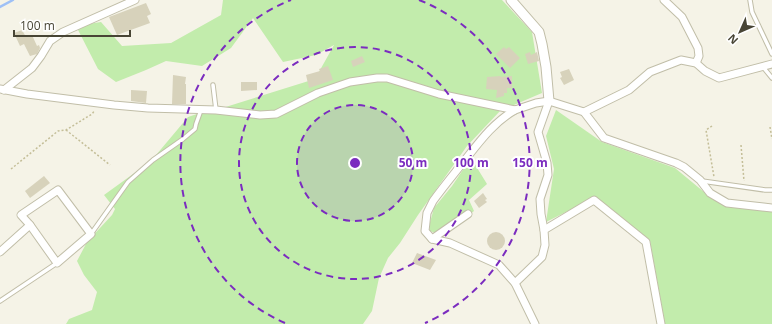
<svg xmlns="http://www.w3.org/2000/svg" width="772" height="324" viewBox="0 0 772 324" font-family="'Open Sans',sans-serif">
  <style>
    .green { fill: #c2ecac }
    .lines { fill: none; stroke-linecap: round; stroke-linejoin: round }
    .stream { stroke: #9ec0f6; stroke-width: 2.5 }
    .building { fill: #d7d2bb }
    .service-casing { stroke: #c1bea8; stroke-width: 5.5 }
    .minor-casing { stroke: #c1bea8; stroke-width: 9 }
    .tertiary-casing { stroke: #c1bea8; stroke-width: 11 }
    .path { stroke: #c4be98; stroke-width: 1.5; stroke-dasharray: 2 2; stroke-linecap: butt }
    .service { stroke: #fff; stroke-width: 3.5 }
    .minor { stroke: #fff; stroke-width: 7 }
    .tertiary { stroke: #fff; stroke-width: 9 }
    .ring { fill: none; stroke: #7b2cbf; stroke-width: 2; stroke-dasharray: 7 5 }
    .centre { fill: #7b2cbf; stroke: #fff; stroke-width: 2 }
    .ring-label { font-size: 12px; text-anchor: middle; font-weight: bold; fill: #7b2cbf; stroke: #fff; stroke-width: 4; stroke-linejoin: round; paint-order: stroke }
  </style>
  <rect width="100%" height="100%" fill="#f5f3e7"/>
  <g class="green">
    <polygon points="223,0 502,0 532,32 542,93 500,111 467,146 418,215 400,243 388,258 379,278 372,311 363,324 66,324 69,319 92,310 97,292 84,275 77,261 87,242 112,215 115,209 104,195 151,161 188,117 197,114 201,110 216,110 315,79 334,45 316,55 283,62 253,18 231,48 202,66 166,61 146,70 116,82 98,69 76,26 101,22 122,46 171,43 221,15"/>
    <polygon points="556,110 602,142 675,168 704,192 765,210 772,211 772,324 665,324 650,241 596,197 546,222 554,169 546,136"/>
    <polygon points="471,158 487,184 469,200 474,211 441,235 430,231 429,226 434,208 452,186"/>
  </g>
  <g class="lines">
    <polyline class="stream" points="0,7 13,0"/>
  </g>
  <g class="building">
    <polygon points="146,3 151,14 147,16 150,23 117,35 109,17"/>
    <polygon points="22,30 26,37 32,35 37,46 39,45 40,48 37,54 30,56 24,44 20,46 14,33"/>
    <polygon points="504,47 506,49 509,47 520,58 510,68 496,54"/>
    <polygon points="530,52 531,55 537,52 539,61 528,64 525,54"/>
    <polygon points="362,56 365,62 353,67 351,61"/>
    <polygon points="328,66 333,80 309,88 306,75 320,71 319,69"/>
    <polygon points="569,69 574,80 564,85 560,78 562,77 560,72"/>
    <polygon points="173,75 186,77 185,84 186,84 186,104 172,104"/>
    <polygon points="501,76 500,77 512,76 512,88 507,88 507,93 504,93 504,96 496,98 497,90 486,89 487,77"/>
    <polygon points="241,82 257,82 257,90 241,91"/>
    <polygon points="131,90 147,91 146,103 131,101"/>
    <polygon points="44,176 50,183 30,198 25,191"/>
    <polygon points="483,193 487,199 485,200 487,202 479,208 474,201"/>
    <circle cx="496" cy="241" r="9"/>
    <polygon points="417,253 436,260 430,270 412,263"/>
  </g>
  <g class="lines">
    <defs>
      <g id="service">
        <polyline points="750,0 752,12 772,54"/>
        <polyline points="763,67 772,78"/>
        <polyline points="213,85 216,110"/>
        <polyline points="702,181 765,190 772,190"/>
        <polyline points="91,234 128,182 153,160 183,139 195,129 196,124 201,110"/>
        <polyline points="0,301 57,263"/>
      </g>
      <g id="minor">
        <polyline points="664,0 682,17 698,48 699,56 696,63"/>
        <polyline points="0,89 27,94 114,105 148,108 216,110 260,115 276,114 318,93 350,82 377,78 387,78 439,94 515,110 536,103 549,101 584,112 604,138 676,163 684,167 700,180 710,193 727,203 772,208"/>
        <polyline points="4,90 32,68 41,56 50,41 63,32 135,0"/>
        <path d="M 515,110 C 494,122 480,141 465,160 C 454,174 443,187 433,201 L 427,213 L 425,231 L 432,239 L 450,243 L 499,265 L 515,283 L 535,324"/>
        <polyline points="584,112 629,90 650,72 681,60 696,63 705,71 719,78 772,64"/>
        <polygon points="58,190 91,234 57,263 30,225 21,215"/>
        <polyline points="544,230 541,214 540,199 548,175 547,163 538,132 549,101"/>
        <polyline points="432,239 468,214"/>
        <polyline points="0,252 30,225"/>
        <polyline points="515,283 542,257 545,245 544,230 594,200 646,242 661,324"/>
      </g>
      <polyline id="tertiary" points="511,0 539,32 542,44 546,67 549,101"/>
    </defs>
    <use href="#service" class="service-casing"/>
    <use href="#minor" class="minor-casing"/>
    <use href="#tertiary" class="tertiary-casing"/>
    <g class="path">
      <polyline points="712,126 706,130 714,177"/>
      <polyline points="770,127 772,139"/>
      <polyline points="66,130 110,165"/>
      <polyline points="741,145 744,181"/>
      <polyline points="11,169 58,131 66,130 92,114 95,110"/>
    </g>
    <use href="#service" class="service"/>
    <use href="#minor" class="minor"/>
    <use href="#tertiary" class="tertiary"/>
  </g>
  <circle cx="355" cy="163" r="58" fill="#7b2cbf" fill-opacity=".12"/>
  <g class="ring">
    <circle cx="355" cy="163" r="58"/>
    <circle cx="355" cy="163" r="116"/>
    <path d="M285 323A175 175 0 0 1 291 0M419 0A175 175 0 0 1 425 323"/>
  </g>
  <circle cx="355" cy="163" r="6" class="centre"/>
  <g class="ring-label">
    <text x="413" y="167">50 m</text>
    <text x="471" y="167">100 m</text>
    <text x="530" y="167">150 m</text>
  </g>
  <g transform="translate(740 32) rotate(225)" stroke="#ffffff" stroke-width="3" paint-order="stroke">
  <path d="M0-3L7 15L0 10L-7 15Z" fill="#484535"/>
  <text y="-6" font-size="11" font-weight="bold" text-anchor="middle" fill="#484535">N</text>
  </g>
  <path d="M14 30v6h116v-6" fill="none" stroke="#484535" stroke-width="2"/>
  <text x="20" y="30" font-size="12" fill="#484535" stroke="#ffffff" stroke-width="3" paint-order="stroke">100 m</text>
</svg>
